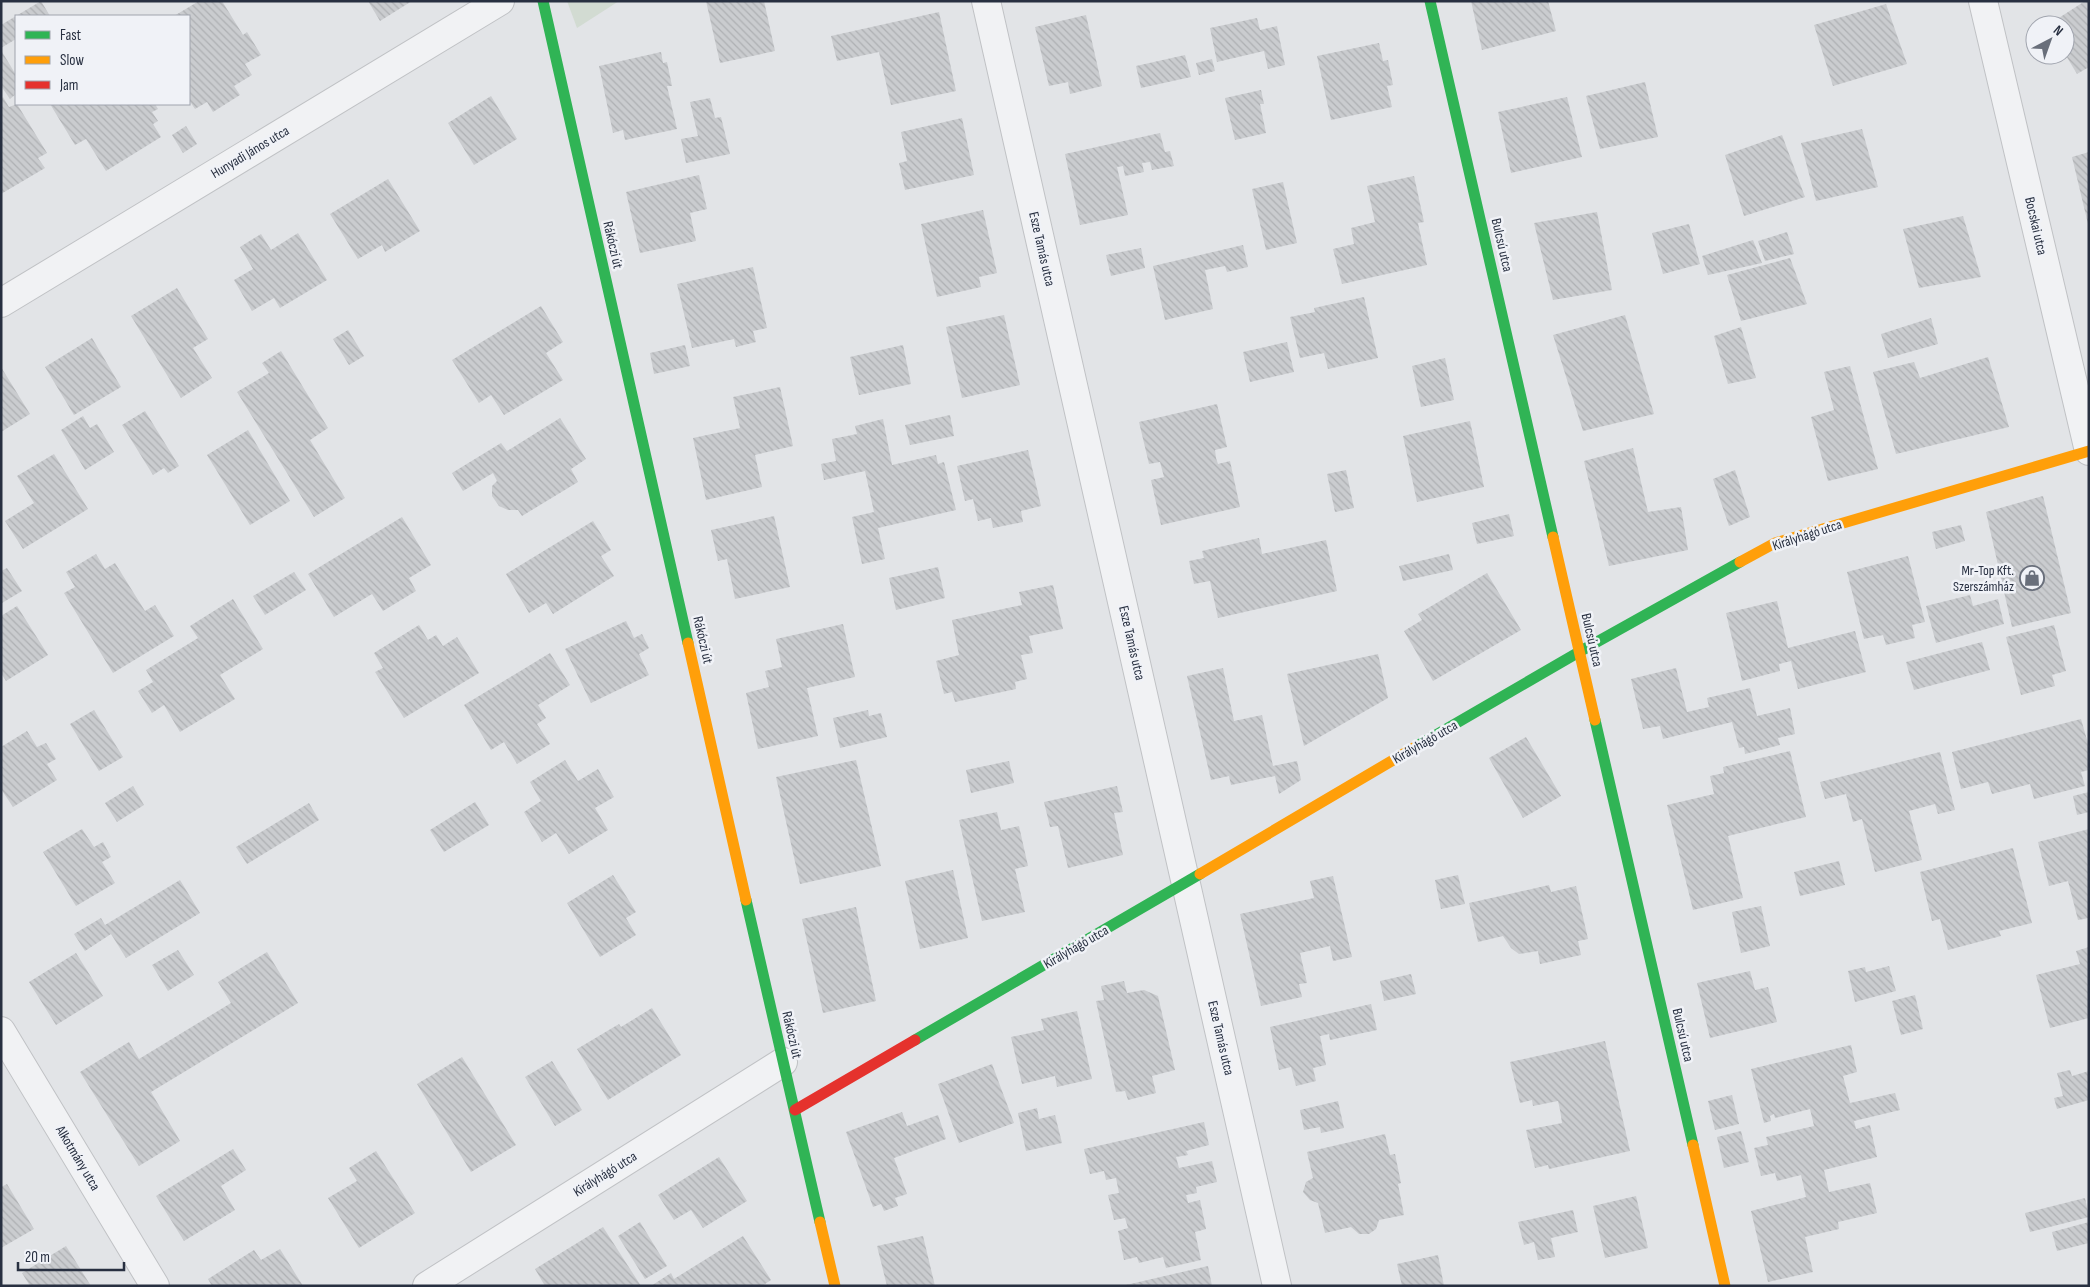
<svg xmlns="http://www.w3.org/2000/svg" width="2090" height="1287" viewBox="0 0 2090 1287" font-family="'Sofia Sans Condensed',sans-serif">
  <style>
    .green { fill: #d2dbd2 }
    .building { fill: url(#building-back-hatch) }
    .lines { fill: none; stroke-linecap: round; stroke-linejoin: round }
    .street-casing { stroke: #c0c2c5; stroke-width: 30 }
    .street { stroke: #f1f2f4; stroke-width: 28 }
    .fast { stroke: #30b455; stroke-width: 11 }
    .slow { stroke: #ff9f0a; stroke-width: 11 }
    .jam { stroke: #e5322d; stroke-width: 11 }
    .labels { text-anchor: middle; dominant-baseline: central; stroke-width: 5; stroke-linejoin: round; paint-order: stroke }
    .street-label { font-size: 14px; fill: #283041; stroke: #f0f2f7 }
    .poi-label { font-size: 14px; fill: #283041; stroke: #f0f2f7; text-anchor: end }
  </style>
  <defs>
    <pattern id="building-back-hatch" width="6" height="6" patternUnits="userSpaceOnUse" patternTransform="scale(1.25)"><rect width="6" height="6" fill="#cacccf"/><path d="M-1 5l2 2M0 0l6 6M5-1l2 2" fill="none" stroke="#aeb0b3"/></pattern>
  </defs>
  <rect width="100%" height="100%" fill="#e2e4e7"/>
  <polygon class="green" points="567,1 619,1 577,28"/>
  <g class="building">
    <polygon points="41,1 50,16 16,16 16,39 1,48 1,25"/>
    <polygon points="199,1 222,1 243,35 247,32 261,55 245,64 252,75 234,86 240,95 213,112 207,102 195,109 189,100 189,16 174,16"/>
    <polygon points="368,1 412,1 380,21"/>
    <polygon points="706,1 764,1 775,51 720,63"/>
    <polygon points="1471,1 1548,1 1556,31 1482,50"/>
    <polygon points="2085,1 2089,1 2089,67 2077,74 2065,54 2065,25 2048,25"/>
    <polygon points="1886,4 1907,64 1833,86 1814,25"/>
    <polygon points="939,12 956,91 891,105 879,52 837,61 831,36"/>
    <polygon points="1086,15 1102,86 1070,94 1068,82 1049,86 1035,27"/>
    <polygon points="1257,18 1260,30 1277,26 1285,65 1268,69 1264,51 1217,62 1210,28"/>
    <polygon points="1379,43 1383,61 1388,60 1393,85 1387,86 1392,107 1331,120 1317,56"/>
    <polygon points="1,50 16,75 16,94 10,99 1,86"/>
    <polygon points="661,52 663,63 667,62 672,86 667,86 677,129 625,140 623,130 613,133 599,66"/>
    <polygon points="1185,55 1191,77 1141,88 1136,66"/>
    <polygon points="1212,59 1215,71 1199,75 1196,63"/>
    <polygon points="1645,82 1658,137 1600,149 1586,96"/>
    <polygon points="1261,90 1264,104 1260,104 1266,133 1235,140 1225,98"/>
    <polygon points="491,96 517,139 474,165 448,123"/>
    <polygon points="3,97 9,107 17,104 47,153 38,158 45,168 1,194 1,99"/>
    <polygon points="1567,97 1582,157 1511,173 1498,112"/>
    <polygon points="710,98 715,118 721,117 730,154 686,163 681,139 698,136 690,102"/>
    <polygon points="50,104 155,104 158,109 152,112 158,121 153,124 161,137 106,171 86,139 75,145"/>
    <polygon points="962,118 974,175 905,190 899,163 907,161 901,132"/>
    <polygon points="186,126 197,144 183,153 172,135"/>
    <polygon points="1862,129 1878,187 1816,201 1801,143"/>
    <polygon points="1160,133 1165,152 1170,151 1174,166 1152,170 1150,162 1142,163 1144,172 1125,176 1123,166 1117,167 1128,215 1080,225 1065,154"/>
    <polygon points="1782,135 1805,197 1744,216 1725,155"/>
    <polygon points="2089,152 2089,224 2088,224 2072,157"/>
    <polygon points="699,175 707,209 690,213 696,241 640,253 626,192"/>
    <polygon points="1414,176 1424,222 1418,223 1427,265 1342,284 1333,249 1354,244 1351,228 1375,222 1367,186"/>
    <polygon points="388,179 420,231 385,252 382,245 358,259 330,214"/>
    <polygon points="1283,182 1297,243 1266,250 1252,189"/>
    <polygon points="983,210 997,273 979,277 981,287 937,297 921,224"/>
    <polygon points="1597,212 1612,290 1553,300 1534,223"/>
    <polygon points="1963,216 1981,277 1919,288 1903,229"/>
    <polygon points="1689,224 1700,264 1663,274 1652,233"/>
    <polygon points="1787,232 1794,254 1765,261 1758,241"/>
    <polygon points="298,233 327,280 280,308 274,298 252,311 234,280 253,269 240,247 261,234 271,250"/>
    <polygon points="1753,240 1762,263 1708,275 1702,256"/>
    <polygon points="1243,245 1248,267 1227,272 1225,266 1205,270 1213,309 1165,320 1153,266"/>
    <polygon points="1141,248 1145,268 1111,276 1106,255"/>
    <polygon points="1790,258 1807,304 1741,321 1727,275"/>
    <polygon points="753,267 767,328 753,331 756,342 736,347 734,339 692,348 677,284"/>
    <polygon points="177,288 208,339 193,348 212,378 181,398 131,316"/>
    <polygon points="1364,297 1378,358 1328,369 1324,353 1300,358 1290,317 1315,312 1314,308"/>
    <polygon points="541,306 563,342 546,353 563,380 504,415 491,395 479,403 452,360"/>
    <polygon points="1004,315 1020,385 962,398 946,327"/>
    <polygon points="1625,315 1654,414 1583,431 1553,335"/>
    <polygon points="1931,318 1938,344 1888,358 1881,334"/>
    <polygon points="1741,327 1756,378 1728,384 1714,336"/>
    <polygon points="348,330 364,356 349,365 333,339"/>
    <polygon points="92,338 121,387 74,415 45,367"/>
    <polygon points="1287,342 1294,372 1250,382 1243,352"/>
    <polygon points="685,345 690,366 654,374 650,353"/>
    <polygon points="903,345 911,384 859,395 850,357"/>
    <polygon points="281,351 328,428 310,440 345,498 314,517 237,392 269,373 262,363"/>
    <polygon points="1988,357 2009,427 1896,454 1873,372 1914,362 1920,378"/>
    <polygon points="1445,358 1454,400 1421,407 1412,366"/>
    <polygon points="1850,366 1878,469 1828,481 1811,417 1834,410 1824,372"/>
    <polygon points="1,367 30,414 1,432"/>
    <polygon points="780,387 793,446 755,455 762,487 706,500 693,438 740,428 733,397"/>
    <polygon points="1217,404 1227,447 1215,450 1216,458 1218,464 1230,461 1240,507 1161,525 1151,480 1164,477 1160,462 1149,464 1139,422"/>
    <polygon points="145,411 179,466 168,473 164,468 153,475 122,425"/>
    <polygon points="950,415 954,436 910,445 905,425"/>
    <polygon points="83,416 90,428 97,424 114,452 85,470 61,430"/>
    <polygon points="560,418 586,459 571,469 578,482 522,516 518,510 508,510 499,506 492,496 492,486 497,481 493,473 463,491 452,473 501,443 507,451"/>
    <polygon points="883,419 892,465 936,455 938,464 944,462 956,510 878,528 885,559 862,564 852,517 874,512 865,471 824,480 821,464 836,461 832,439 857,434 855,426"/>
    <polygon points="1470,421 1484,487 1417,502 1403,436"/>
    <polygon points="248,430 290,501 250,525 207,455"/>
    <polygon points="1633,448 1648,512 1681,507 1688,550 1609,566 1584,461"/>
    <polygon points="1028,450 1041,506 1021,511 1023,522 993,528 991,518 978,521 973,499 965,501 957,466"/>
    <polygon points="54,454 88,509 23,549 5,521 34,503 17,476"/>
    <polygon points="1346,470 1354,508 1335,512 1327,474"/>
    <polygon points="1735,470 1750,517 1729,526 1713,479"/>
    <polygon points="2043,496 2071,613 2012,627 1986,512"/>
    <polygon points="1509,514 1514,536 1477,544 1472,523"/>
    <polygon points="774,516 790,587 735,599 727,559 718,561 711,530"/>
    <polygon points="402,517 431,565 409,578 416,591 383,611 372,594 334,617 308,574"/>
    <polygon points="593,521 611,550 601,556 614,576 553,614 546,603 529,613 506,574"/>
    <polygon points="1961,525 1965,541 1936,549 1932,532"/>
    <polygon points="1259,538 1262,554 1326,540 1337,591 1218,618 1210,581 1194,584 1189,561 1204,558 1202,551"/>
    <polygon points="96,554 105,569 115,563 145,611 155,605 174,636 113,673 64,593 75,587 66,572"/>
    <polygon points="1449,554 1453,570 1403,581 1399,566"/>
    <polygon points="1908,556 1925,622 1912,625 1915,638 1886,645 1883,635 1864,639 1847,572"/>
    <polygon points="938,567 945,598 896,610 889,578"/>
    <polygon points="7,568 22,591 2,603 1,571"/>
    <polygon points="294,572 306,590 265,615 253,596"/>
    <polygon points="1487,573 1521,630 1433,681 1404,631 1422,620 1418,614"/>
    <polygon points="1053,585 1063,629 1029,636 1033,653 1021,655 1027,679 1015,682 1016,689 955,702 952,692 944,694 936,661 959,655 952,620 1022,605 1019,592"/>
    <polygon points="1970,595 1973,606 1998,599 2004,624 1936,643 1926,606"/>
    <polygon points="233,599 263,649 220,675 235,699 180,732 164,705 152,713 138,691 153,682 146,670 198,638 190,626"/>
    <polygon points="1777,601 1788,648 1855,631 1866,672 1798,689 1791,661 1779,664 1780,671 1742,681 1726,613"/>
    <polygon points="17,606 48,655 6,681 1,673 1,616"/>
    <polygon points="626,621 634,638 642,634 649,648 639,654 649,675 591,703 565,649"/>
    <polygon points="843,624 855,677 807,688 818,736 758,749 746,693 769,687 765,671 782,667 776,639"/>
    <polygon points="419,625 428,640 436,635 443,646 457,637 479,673 404,718 375,672 383,668 374,653"/>
    <polygon points="2054,625 2066,671 2052,675 2055,686 2021,695 2006,637"/>
    <polygon points="1982,642 1990,670 1914,690 1906,662"/>
    <polygon points="550,653 570,685 538,705 546,718 537,724 550,744 517,764 504,742 491,750 464,705"/>
    <polygon points="1378,654 1388,698 1304,746 1287,674"/>
    <polygon points="1223,668 1234,721 1262,715 1273,766 1297,761 1301,780 1279,794 1275,776 1231,785 1229,776 1211,780 1187,676"/>
    <polygon points="1676,668 1687,712 1709,707 1707,698 1750,688 1757,716 1790,708 1795,734 1778,738 1780,745 1745,754 1744,747 1739,748 1732,722 1663,739 1660,726 1643,729 1631,679"/>
    <polygon points="94,710 123,757 99,771 70,724"/>
    <polygon points="868,710 869,716 881,713 887,737 840,748 833,718"/>
    <polygon points="2081,719 2089,747 2089,770 2081,772 2085,786 2034,799 2030,784 1992,794 1988,782 1961,789 1952,752"/>
    <polygon points="27,731 37,747 46,743 56,759 47,764 57,780 13,807 1,789 1,747"/>
    <polygon points="1526,737 1561,796 1523,818 1489,758"/>
    <polygon points="1790,751 1806,817 1728,836 1743,898 1693,910 1667,805 1714,794 1710,776 1724,773 1723,767"/>
    <polygon points="1940,752 1955,810 1938,814 1935,804 1909,811 1922,860 1875,872 1862,819 1853,822 1846,794 1825,799 1820,782"/>
    <polygon points="565,760 578,781 598,769 614,797 595,808 608,830 569,854 556,833 542,842 524,812 541,801 530,782"/>
    <polygon points="856,760 881,866 800,884 776,777"/>
    <polygon points="1009,761 1014,783 971,793 966,770"/>
    <polygon points="133,786 144,805 117,822 105,803"/>
    <polygon points="1117,786 1123,812 1114,813 1123,855 1068,868 1058,826 1050,827 1044,802"/>
    <polygon points="2089,792 2089,812 2077,815 2073,796"/>
    <polygon points="475,802 489,825 444,852 430,830"/>
    <polygon points="309,803 319,820 247,864 236,847"/>
    <polygon points="997,812 1001,830 1019,826 1028,866 1015,869 1025,912 982,921 959,820"/>
    <polygon points="82,829 94,847 103,842 111,857 102,862 115,883 76,906 43,852"/>
    <polygon points="2089,829 2089,918 2078,920 2068,881 2049,886 2038,842"/>
    <polygon points="2013,848 2032,923 1999,931 2001,936 1948,950 1940,919 1932,921 1920,872"/>
    <polygon points="1839,861 1845,885 1800,896 1794,872"/>
    <polygon points="953,870 968,938 920,949 905,881"/>
    <polygon points="613,875 636,912 626,918 636,935 600,957 567,903"/>
    <polygon points="1458,875 1465,904 1441,909 1435,880"/>
    <polygon points="1333,876 1352,957 1333,961 1330,946 1300,953 1307,983 1299,984 1302,997 1261,1006 1240,914 1314,898 1310,881"/>
    <polygon points="180,880 200,913 126,958 111,934 85,951 74,934 101,918 105,925"/>
    <polygon points="1549,885 1551,892 1576,886 1588,939 1578,941 1581,955 1540,964 1538,951 1519,954 1511,948 1503,936 1478,942 1469,903"/>
    <polygon points="1761,906 1770,946 1741,953 1732,912"/>
    <polygon points="856,907 876,1001 823,1013 802,919"/>
    <polygon points="2089,947 2089,1018 2050,1028 2036,975 2080,964 2076,951"/>
    <polygon points="178,950 194,975 168,991 152,965"/>
    <polygon points="267,952 298,1003 151,1092 180,1141 139,1166 80,1072 129,1042 139,1059 231,1003 218,982"/>
    <polygon points="76,953 103,996 56,1025 29,982"/>
    <polygon points="1889,966 1896,991 1855,1002 1848,971 1865,967 1866,972"/>
    <polygon points="1750,971 1755,990 1768,987 1777,1022 1710,1038 1697,983"/>
    <polygon points="1411,974 1416,994 1384,1001 1380,981"/>
    <polygon points="1124,981 1127,993 1144,990 1158,996 1175,1070 1152,1076 1156,1093 1128,1100 1125,1091 1116,1092 1096,1001 1104,1000 1101,986"/>
    <polygon points="1915,995 1923,1029 1901,1035 1892,1001"/>
    <polygon points="1371,1004 1377,1030 1330,1040 1329,1034 1320,1036 1326,1065 1313,1068 1316,1081 1296,1086 1291,1067 1279,1070 1270,1027"/>
    <polygon points="652,1008 681,1055 608,1100 577,1049 619,1024 621,1027"/>
    <polygon points="1077,1011 1092,1079 1057,1087 1055,1076 1022,1084 1011,1037 1044,1030 1041,1019"/>
    <polygon points="1605,1041 1630,1151 1549,1169 1548,1165 1535,1168 1526,1130 1562,1123 1560,1110 1558,1101 1533,1106 1532,1100 1520,1103 1510,1062"/>
    <polygon points="1851,1045 1857,1072 1843,1076 1850,1103 1895,1093 1900,1110 1854,1121 1856,1129 1870,1125 1877,1157 1824,1170 1829,1192 1870,1183 1877,1213 1838,1222 1839,1229 1805,1237 1813,1272 1768,1282 1751,1211 1806,1197 1801,1175 1777,1181 1775,1173 1761,1176 1754,1148 1768,1145 1766,1137 1814,1126 1810,1109 1775,1118 1774,1114 1770,1116 1771,1121 1764,1123 1751,1069"/>
    <polygon points="462,1057 516,1145 471,1172 417,1084"/>
    <polygon points="552,1061 582,1110 555,1126 525,1077"/>
    <polygon points="992,1064 1014,1123 959,1143 938,1084"/>
    <polygon points="2070,1070 2072,1076 2089,1071 2089,1100 2057,1109 2054,1098 2063,1096 2057,1073"/>
    <polygon points="1732,1095 1739,1124 1715,1130 1708,1101"/>
    <polygon points="1338,1101 1344,1128 1321,1133 1320,1127 1304,1130 1300,1110"/>
    <polygon points="1037,1108 1039,1119 1055,1115 1062,1143 1026,1151 1018,1113"/>
    <polygon points="902,1112 907,1126 938,1115 946,1139 894,1158 907,1194 895,1198 898,1206 884,1211 881,1204 873,1207 846,1132"/>
    <polygon points="1204,1122 1209,1145 1186,1151 1188,1155 1176,1157 1179,1168 1212,1161 1217,1182 1196,1187 1197,1193 1186,1195 1188,1203 1200,1200 1206,1229 1195,1232 1201,1260 1166,1268 1163,1257 1139,1263 1137,1257 1124,1260 1118,1231 1128,1228 1125,1218 1114,1220 1108,1195 1119,1193 1116,1178 1106,1180 1104,1171 1090,1174 1084,1149"/>
    <polygon points="1741,1131 1749,1162 1724,1168 1717,1137"/>
    <polygon points="1385,1134 1390,1155 1395,1154 1401,1183 1398,1184 1404,1215 1379,1220 1376,1229 1369,1234 1359,1234 1351,1227 1325,1233 1318,1203 1310,1200 1303,1192 1306,1182 1313,1178 1307,1152"/>
    <polygon points="233,1149 246,1170 221,1186 235,1210 184,1241 156,1196"/>
    <polygon points="376,1151 415,1213 359,1248 328,1198 357,1181 349,1168"/>
    <polygon points="719,1157 747,1201 703,1228 691,1210 674,1220 658,1195"/>
    <polygon points="7,1184 34,1229 1,1248 1,1187"/>
    <polygon points="1636,1196 1648,1248 1605,1258 1593,1206"/>
    <polygon points="2085,1198 2089,1217 2030,1232 2025,1213"/>
    <polygon points="1573,1210 1578,1232 1551,1238 1555,1257 1538,1260 1534,1242 1524,1245 1518,1222"/>
    <polygon points="640,1222 667,1266 645,1279 618,1236"/>
    <polygon points="2089,1222 2089,1243 2057,1251 2052,1232"/>
    <polygon points="603,1227 641,1286 545,1286 535,1269"/>
    <polygon points="743,1236 771,1280 762,1286 651,1286 671,1273 674,1279"/>
    <polygon points="923,1236 935,1286 887,1286 877,1246"/>
    <polygon points="66,1246 91,1286 30,1286 22,1273"/>
    <polygon points="280,1249 303,1286 212,1286 208,1279 254,1250 261,1260"/>
    <polygon points="1438,1255 1444,1286 1402,1286 1397,1264"/>
    <polygon points="1208,1266 1212,1286 1127,1286 1126,1285"/>
  </g>
  <g class="lines">
    <defs>
      <g id="street">
        <polyline points="986,1 1277,1286"/>
        <polyline points="1983,1 2089,451"/>
        <polyline points="1,303 500,1"/>
        <polyline points="1,1031 155,1286"/>
        <polyline points="427,1286 783,1062"/>
      </g>
    </defs>
    <use href="#street" class="street-casing"/>
    <use href="#street" class="street"/>
    <g class="fast">
      <polyline points="543,1 688,643"/>
      <polyline points="1430,1 1553,537"/>
      <polyline points="1595,720 1693,1145"/>
      <polyline points="1417,746 1579,652 1740,562"/>
      <polyline points="746,900 820,1222"/>
      <polyline points="915,1040 1200,874"/>
    </g>
    <g class="slow">
      <polyline points="1553,537 1595,720"/>
      <polyline points="1740,562 1775,543 2089,451"/>
      <polyline points="688,643 746,900"/>
      <polyline points="1200,874 1417,746"/>
      <polyline points="1693,1145 1725,1286"/>
      <polyline points="820,1222 835,1286"/>
    </g>
    <polyline class="jam" points="795,1110 915,1040"/>
  </g>
  <defs>
    <symbol id="shop-ring" viewBox="-11 -11 22 22"><circle r="9.5" fill="#f0f2f7" stroke="#696f7b" stroke-width="1.5"/><path d="M-5-2.5h2.3a2.7 3.5 0 0 1 5.4 0H5L5.5 6h-11ZM-1.5-2.5h3a1.5 2.3 0 0 0-3 0Z" fill="#696f7b"/></symbol>
  </defs>
  <g fill-rule="evenodd">
    <use href="#shop-ring" x="2018" y="564" width="28" height="28"/>
  </g>
  <g class="labels">
    <g class="street-label">
      <text transform="translate(250 152) rotate(-31)">Hunyadi János utca</text>
      <text transform="translate(2036 226) rotate(77)">Bocskai utca</text>
      <text transform="translate(613 245) rotate(77)">Rákóczi út</text>
      <text transform="translate(1502 245) rotate(77)">Bulcsú utca</text>
      <text transform="translate(1042 249) rotate(77)">Esze Tamás utca</text>
      <text transform="translate(1807 535) rotate(-18)">Királyhágó utca</text>
      <text transform="translate(703 640) rotate(77)">Rákóczi út</text>
      <text transform="translate(1592 640) rotate(77)">Bulcsú utca</text>
      <text transform="translate(1132 643) rotate(77)">Esze Tamás utca</text>
      <text transform="translate(1425 742) rotate(-30)">Királyhágó utca</text>
      <text transform="translate(1076 947) rotate(-30)">Királyhágó utca</text>
      <text transform="translate(792 1035) rotate(77)">Rákóczi út</text>
      <text transform="translate(1683 1035) rotate(77)">Bulcsú utca</text>
      <text transform="translate(1221 1038) rotate(77)">Esze Tamás utca</text>
      <text transform="translate(78 1158) rotate(59)">Alkotmány utca</text>
      <text transform="translate(605 1174) rotate(-32)">Királyhágó utca</text>
    </g>
    <g class="poi-label">
      <text x="2014" y="570">Mr-Top Kft.<tspan x="2014" dy="16">Szerszámház</tspan></text>
    </g>
  </g>
  <rect width="2090" height="1287" fill="none" stroke="#283041" stroke-width="5"/>
  <rect x="15" y="15" width="175" height="90" fill="#f0f2f7" stroke="#a0a4ae"/>
  <rect x="25" y="31" width="25" height="8" fill="#30b455" stroke="#a0a4ae"/>
  <text x="60" y="40" font-size="15" fill="#283041">Fast</text>
  <rect x="25" y="56" width="25" height="8" fill="#ff9f0a" stroke="#a0a4ae"/>
  <text x="60" y="65" font-size="15" fill="#283041">Slow</text>
  <rect x="25" y="81" width="25" height="8" fill="#e5322d" stroke="#a0a4ae"/>
  <text x="60" y="90" font-size="15" fill="#283041">Jam</text>
  <g transform="translate(2050 40) rotate(41)"><circle r="24" fill="#f0f2f7" stroke="#a0a4ae"/>
  <path d="M0-4L9 19L0 12L-9 19Z" fill="#696f7b"/>
  <text y="-8" font-size="14" font-weight="bold" text-anchor="middle" fill="#283041">N</text>
  </g>
  <path d="M18 1262v8h106v-8" fill="none" stroke="#283041" stroke-width="2.5"/>
  <text x="25" y="1262" font-size="15" fill="#283041" stroke="#f0f2f7" stroke-width="4" paint-order="stroke">20 m</text>
</svg>
